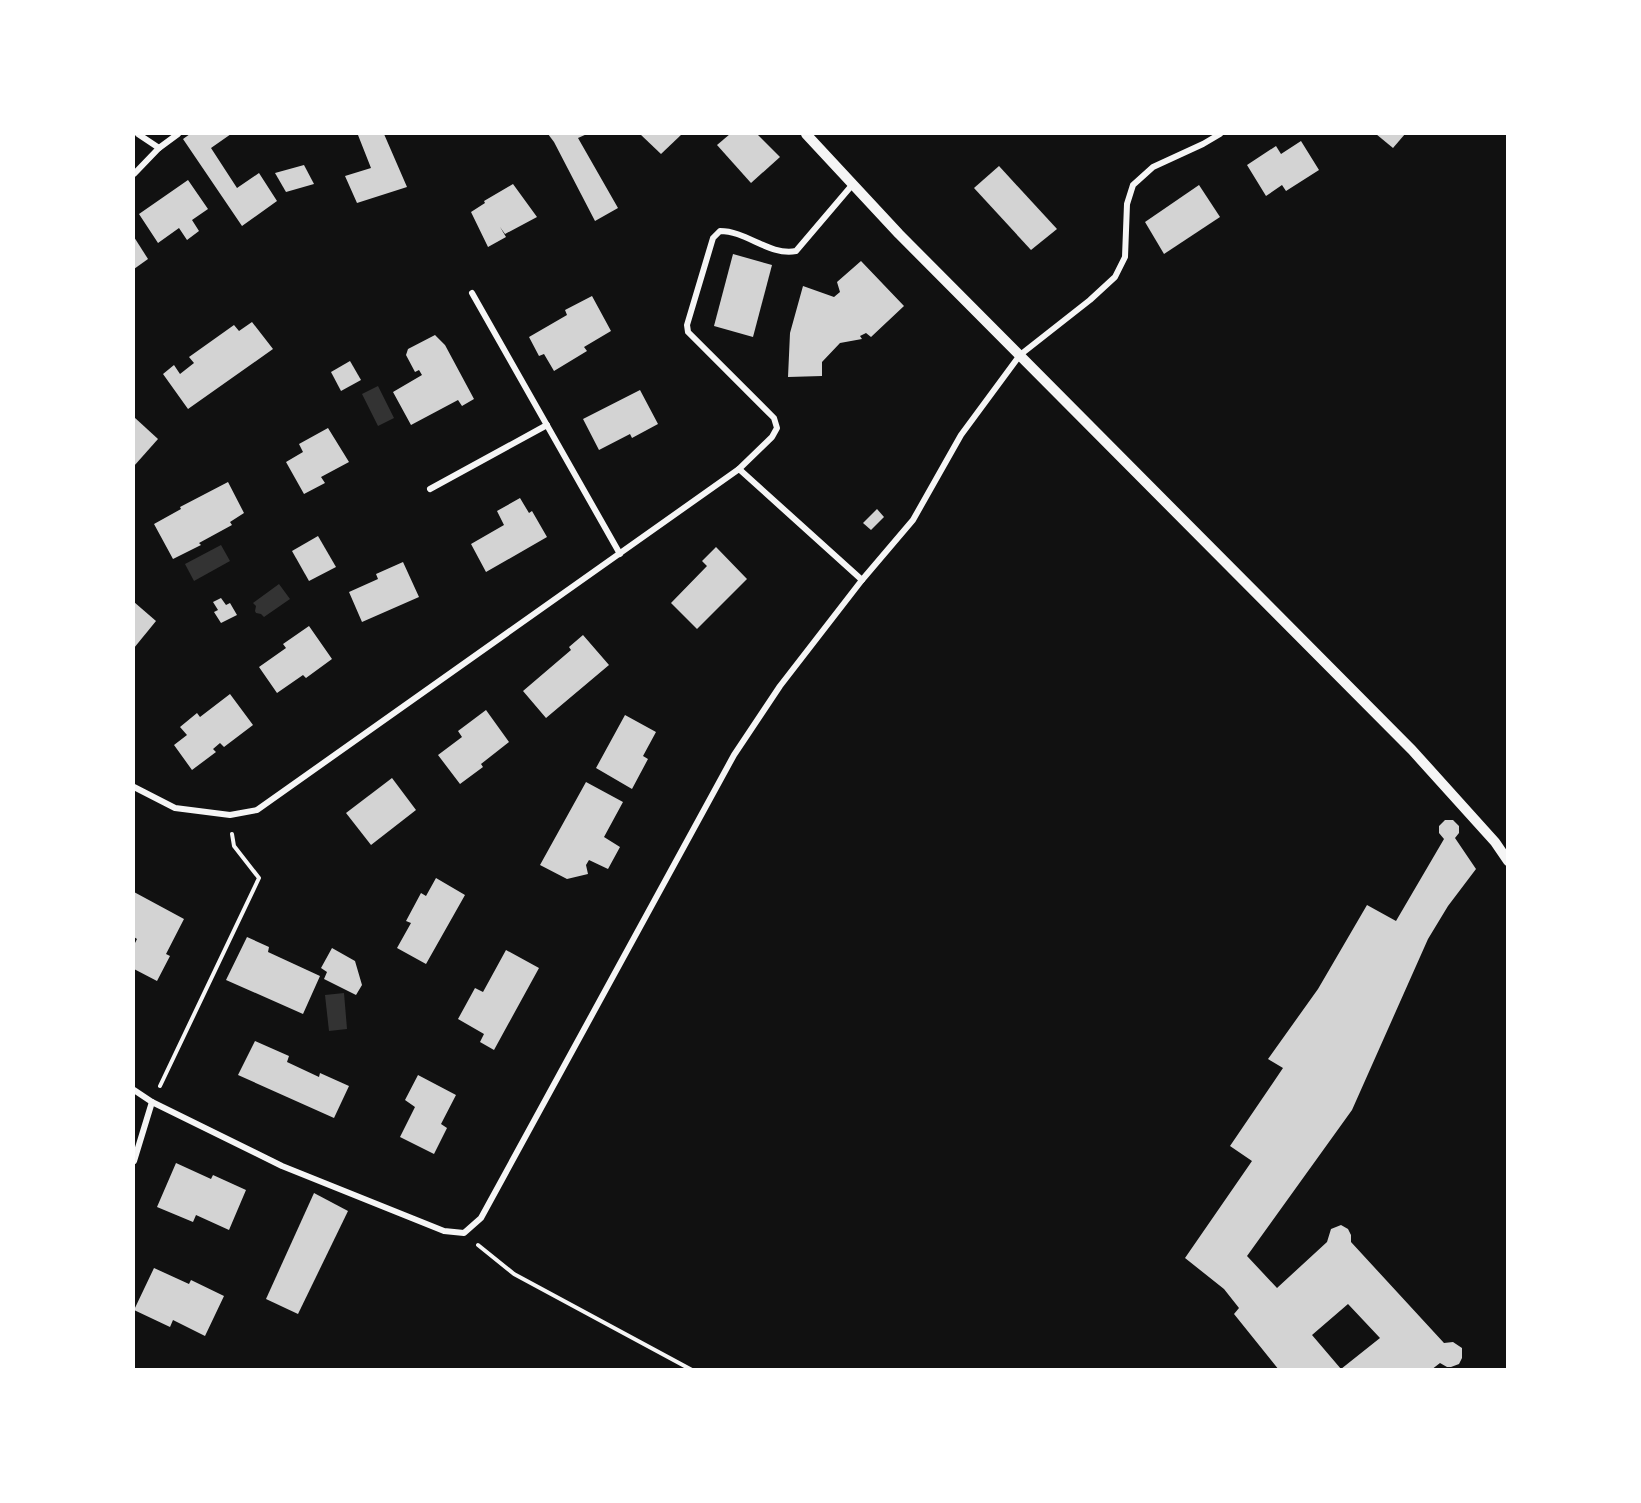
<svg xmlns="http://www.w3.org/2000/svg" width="1641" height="1503" viewBox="0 0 1641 1503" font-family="'Source Sans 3',sans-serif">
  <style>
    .water { fill: #333 }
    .building { fill: #d3d3d3; fill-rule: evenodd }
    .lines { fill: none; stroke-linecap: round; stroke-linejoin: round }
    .path { stroke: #f5f5f5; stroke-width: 4 }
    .minor { stroke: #f5f5f5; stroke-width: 6 }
    .tertiary { stroke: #f5f5f5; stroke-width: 10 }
  </style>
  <rect width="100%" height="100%" fill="#111"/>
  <g class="water">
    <polygon points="378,386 394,418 378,426 362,394"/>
    <polygon points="221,545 230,561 194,581 185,564"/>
    <polygon points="279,584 290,599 264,617 261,614 256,613 255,611 256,606 253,603"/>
    <polygon points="344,993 347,1029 329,1031 325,995"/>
  </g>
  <g class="building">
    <polygon points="190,134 231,134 211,148 237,188 259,173 277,201 242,226 183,139"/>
    <polygon points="362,134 384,134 407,187 357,203 345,176 371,168 358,135"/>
    <polygon points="548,134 587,134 578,138 618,208 595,221 554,142"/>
    <polygon points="640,134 682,134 661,154"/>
    <polygon points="730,134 757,134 780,157 751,183 717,145"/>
    <polygon points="1376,134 1405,134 1393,148"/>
    <polygon points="1301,141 1319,170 1286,191 1282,185 1266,196 1247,165 1276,146 1281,154"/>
    <polygon points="304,165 314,184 286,192 275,173"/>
    <polygon points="999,166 1057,229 1031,250 974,188"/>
    <polygon points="188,180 208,209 192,220 199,231 187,240 179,228 158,243 139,214"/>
    <polygon points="513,184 537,217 505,234 500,227 506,237 488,247 471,212 485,203 484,201"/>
    <polygon points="1199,185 1220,217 1164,254 1145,222"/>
    <polygon points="134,237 148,259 134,269"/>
    <polygon points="733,254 772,265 753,337 714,326"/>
    <polygon points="861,261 904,306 871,337 866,333 860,336 862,339 840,343 822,362 822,376 788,377 790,333 803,286 834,297 840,292 837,282"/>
    <polygon points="592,296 611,331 584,347 587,351 554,371 544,354 539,356 529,337 567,315 565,310"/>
    <polygon points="252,322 273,349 188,409 163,374 174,365 180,374 194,363 189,357 234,325 239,331"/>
    <polygon points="435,335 445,345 474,399 462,406 458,400 411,425 393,392 422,375 419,370 415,372 406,355 408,349"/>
    <polygon points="350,361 361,380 341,391 331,372"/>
    <polygon points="640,390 658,424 632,438 630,434 599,450 583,419"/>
    <polygon points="134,417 158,439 134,466"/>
    <polygon points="328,428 349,462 321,477 325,483 304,494 286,462 303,452 299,444"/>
    <polygon points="228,482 244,513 230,522 232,525 199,543 201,545 173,559 154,524 181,509 180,507"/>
    <polygon points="520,498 529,513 532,511 547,537 486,572 471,544 504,525 497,511"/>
    <polygon points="877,509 884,517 871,530 863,523"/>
    <polygon points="318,536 336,567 309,581 292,551"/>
    <polygon points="716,547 747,579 697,629 671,603 707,566 702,561"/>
    <polygon points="403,562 419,597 362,622 349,592 378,579 376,574"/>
    <polygon points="221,598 226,605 230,603 237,615 221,623 214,612 218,610 213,602"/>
    <polygon points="134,602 156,621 134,648"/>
    <polygon points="309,626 332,659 306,678 303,675 277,693 259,667 286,648 283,644"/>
    <polygon points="583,635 609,665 546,718 523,691 571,650 569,647"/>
    <polygon points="230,694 253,725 224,747 220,743 213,749 216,752 192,770 174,745 187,735 180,727 197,713 200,717"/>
    <polygon points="486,710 509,742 481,764 483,767 460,784 438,755 462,737 458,731"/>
    <polygon points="625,715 656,732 643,756 648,759 632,789 596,768"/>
    <polygon points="392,778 416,810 371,845 346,813"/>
    <polygon points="586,782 623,802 604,837 620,847 608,869 589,860 586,865 588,874 567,879 540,865"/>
    <path d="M 1445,820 L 1453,820 L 1459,826 L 1459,833 L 1455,838 L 1476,869 L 1448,906 L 1428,939 L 1352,1110 L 1247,1256 L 1277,1288 L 1327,1242 L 1331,1229 L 1341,1225 L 1348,1229 L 1351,1235 L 1351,1242 L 1444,1343 L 1453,1342 L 1462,1348 L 1462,1358 L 1459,1364 L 1451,1367 L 1447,1367 L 1440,1363 L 1431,1370 L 1279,1370 L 1234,1314 L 1239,1308 L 1224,1289 L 1185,1258 L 1252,1161 L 1230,1146 L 1283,1068 L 1268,1059 L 1318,989 L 1367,905 L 1396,921 L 1444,839 L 1439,833 L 1439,826 ZM 1348,1304 L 1380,1338 L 1341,1369 L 1312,1335 Z"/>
    <polygon points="436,878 465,895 426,964 397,948 411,923 406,921 421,893 426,896"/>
    <polygon points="134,892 184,919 166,954 170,956 157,981 134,969 134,945 137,939 134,937"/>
    <polygon points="247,937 269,947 268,952 320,976 303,1014 226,980"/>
    <polygon points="332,948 355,961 362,985 356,995 324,979 327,972 321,968"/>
    <polygon points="506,950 539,968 494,1050 480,1042 484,1034 458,1019 475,988 483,992"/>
    <polygon points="255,1041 289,1056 287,1062 319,1077 320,1073 349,1086 334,1118 238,1075"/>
    <polygon points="418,1075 456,1095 441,1124 447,1128 434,1154 400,1137 415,1107 405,1100"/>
    <polygon points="176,1163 211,1179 213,1175 246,1190 229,1230 196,1215 193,1222 157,1207"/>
    <polygon points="314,1193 348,1211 298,1314 266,1299"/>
    <polygon points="154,1268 189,1284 191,1280 224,1296 205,1336 173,1320 170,1327 134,1310"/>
  </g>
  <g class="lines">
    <g class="path">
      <polyline points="160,1086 259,878 234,846 232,834"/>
      <polyline points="478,1245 514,1274 692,1370"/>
    </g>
    <g class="minor">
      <polyline points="138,134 159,148"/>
      <polyline points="134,174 159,148 178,134"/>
      <polyline points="472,293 620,554"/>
      <path d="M 739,469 L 772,437 L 777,428 L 774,418 L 688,332 L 687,325 L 713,238 L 720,231 C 747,231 769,256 796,251 L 853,184"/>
      <polyline points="430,489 547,425"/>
      <polyline points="134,787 175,808 230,815 257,810 739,469 862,580"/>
      <polyline points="134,1090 152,1102 282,1166 444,1231 464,1233 481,1218 734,755 780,686 862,580 913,520 961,435 1020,355 1090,300 1115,277 1125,257 1127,204 1133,185 1153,167 1203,144 1220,134"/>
      <polyline points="134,1161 152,1102"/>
    </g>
    <polyline class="tertiary" points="806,134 899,234 1412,750 1495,842 1508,861"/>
  </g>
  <rect width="1641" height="1503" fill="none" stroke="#ffffff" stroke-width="270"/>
</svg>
